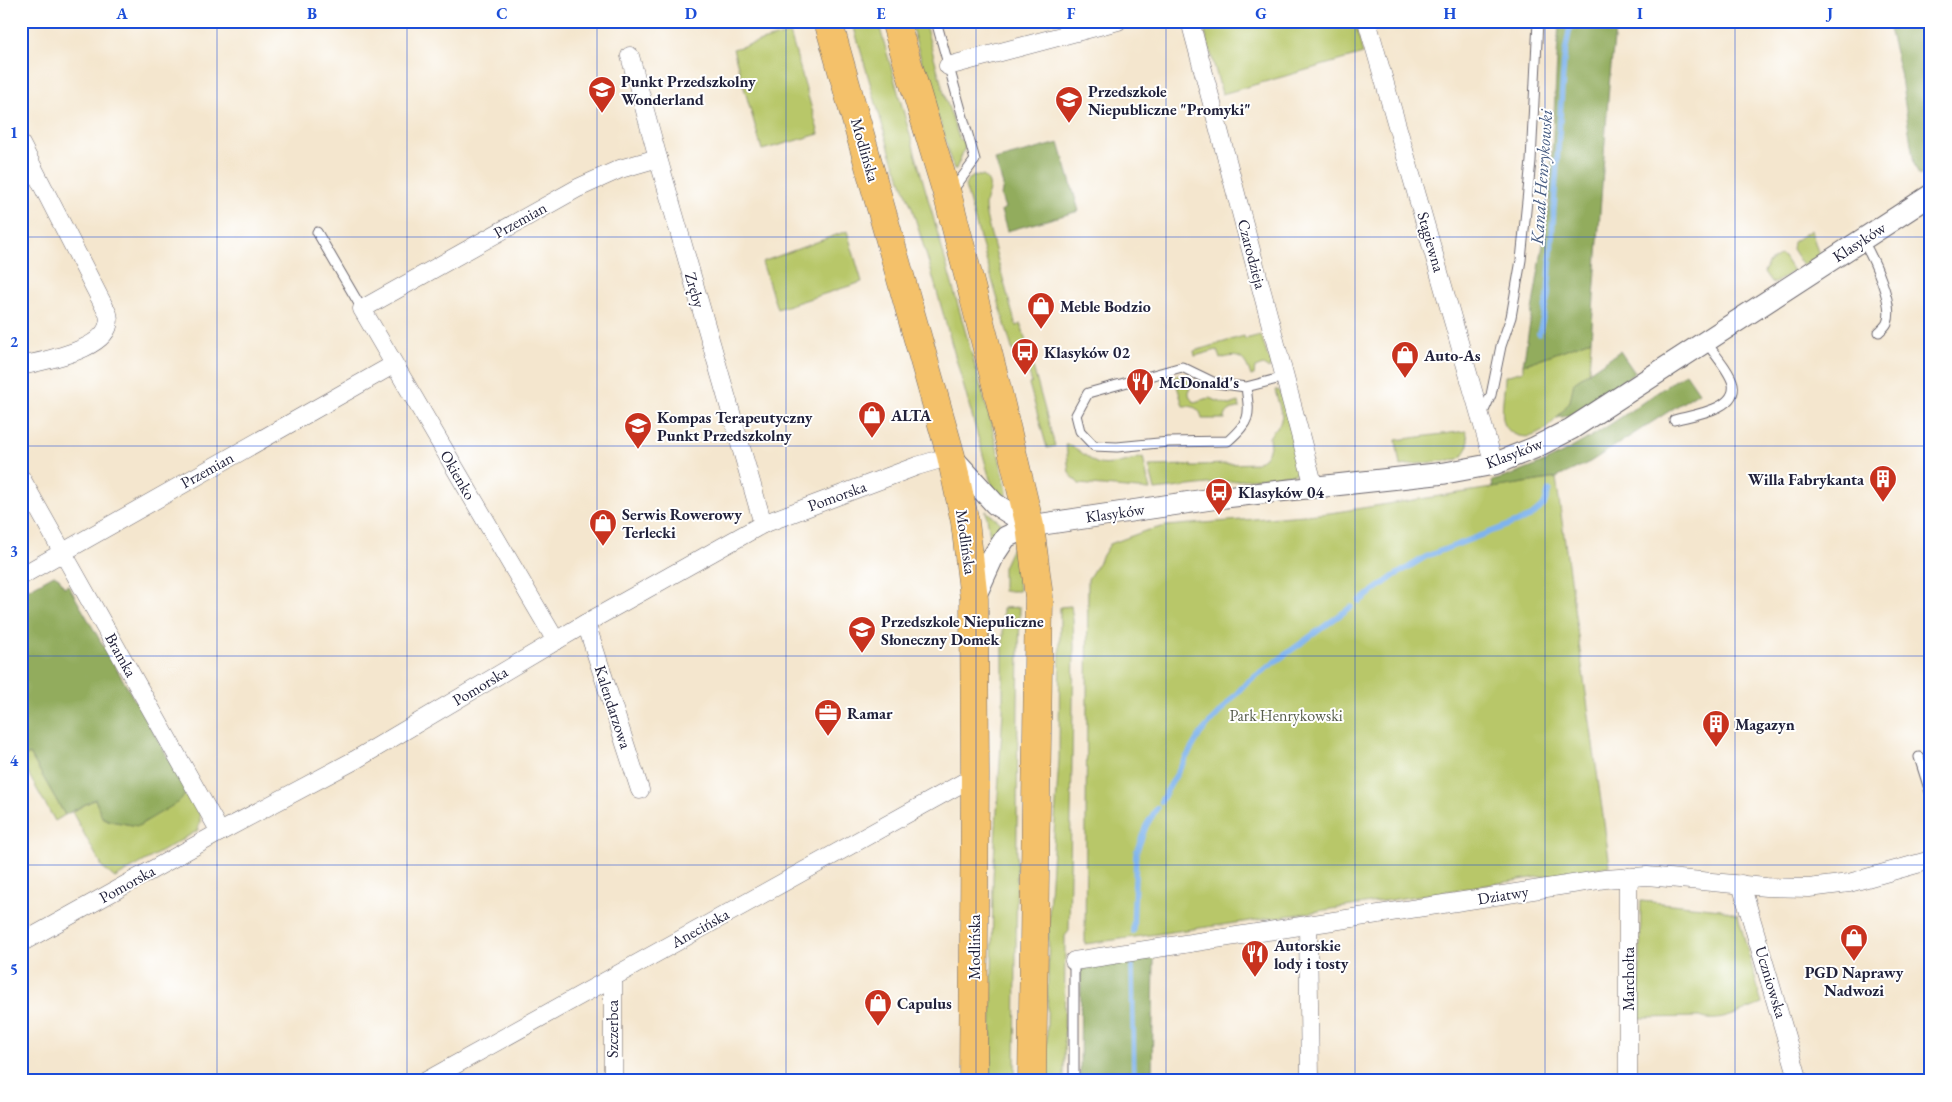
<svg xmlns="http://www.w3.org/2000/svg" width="1952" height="1102" viewBox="0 0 1952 1102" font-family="'EB Garamond',serif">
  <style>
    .green { fill: #b8c769; stroke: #6d7452 }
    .forest { fill: #92ac5d; stroke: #5a674c }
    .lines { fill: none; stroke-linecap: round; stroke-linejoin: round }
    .stream { stroke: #7fb4ed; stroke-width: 5.5 }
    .service-casing { stroke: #6c676e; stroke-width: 11 }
    .minor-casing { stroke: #6c676e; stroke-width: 19 }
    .tertiary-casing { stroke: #6c676e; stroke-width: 23 }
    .primary-casing { stroke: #6c676e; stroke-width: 29 }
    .service { stroke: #fff; stroke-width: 9 }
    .minor { stroke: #fff; stroke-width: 18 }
    .tertiary { stroke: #fff; stroke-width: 21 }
    .primary { stroke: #f4c16a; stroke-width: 28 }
    .grid { fill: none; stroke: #1d4ed8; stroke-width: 1; stroke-opacity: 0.55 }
    .labels { text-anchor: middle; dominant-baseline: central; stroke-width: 4; stroke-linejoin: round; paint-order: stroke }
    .poi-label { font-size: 16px; font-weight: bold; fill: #22223b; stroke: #fff; text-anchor: start }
    .street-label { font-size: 16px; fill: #22223b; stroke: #fff }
    .park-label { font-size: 16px; fill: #565c4b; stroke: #fff }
    .water-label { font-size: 18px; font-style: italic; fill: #475c82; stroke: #fff }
    .neatline { fill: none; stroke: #1d4ed8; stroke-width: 2 }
    .grid-label { font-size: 16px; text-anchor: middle; font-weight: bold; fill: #1d4ed8 }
  </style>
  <rect width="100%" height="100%" fill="#fff"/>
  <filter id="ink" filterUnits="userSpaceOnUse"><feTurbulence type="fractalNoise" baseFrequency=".02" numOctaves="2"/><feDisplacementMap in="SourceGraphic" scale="10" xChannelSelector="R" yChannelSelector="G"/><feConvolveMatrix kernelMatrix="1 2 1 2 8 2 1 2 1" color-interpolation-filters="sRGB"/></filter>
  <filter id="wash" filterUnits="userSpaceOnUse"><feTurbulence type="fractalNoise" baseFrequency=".0096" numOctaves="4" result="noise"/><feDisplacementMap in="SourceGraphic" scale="20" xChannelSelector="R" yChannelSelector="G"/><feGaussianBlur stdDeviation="1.12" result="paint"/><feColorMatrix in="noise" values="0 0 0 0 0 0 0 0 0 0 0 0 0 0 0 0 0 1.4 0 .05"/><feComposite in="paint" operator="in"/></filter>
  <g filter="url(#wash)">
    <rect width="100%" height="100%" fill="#f4e6ce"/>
    <g class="green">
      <path d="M 852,21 L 878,21 L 992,426 L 1007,491 L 1005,497 C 995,494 992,486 989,476 L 930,267 L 912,208 L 891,155 Z"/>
      <path d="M 910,21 L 924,21 L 946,100 L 959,138 L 966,145 L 956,169 L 954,169 C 946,152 947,134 938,118 Z"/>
      <polygon points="1211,21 1355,21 1363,54 1222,94 1205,32"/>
      <polygon points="790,33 819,134 762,150 733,49"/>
      <path d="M 974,176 L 983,176 C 996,186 985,194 985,207 C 985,212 987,219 988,224 L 1016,326 L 1021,324 L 1028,348 L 1013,352 L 965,186 L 968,180 Z"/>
      <polygon points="1811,230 1819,255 1803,266 1792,249 1793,242"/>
      <polygon points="847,231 862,282 777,309 762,262"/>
      <polygon points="1780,255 1784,257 1793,271 1775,283 1771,282 1764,272 1768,263"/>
      <path d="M 1261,335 L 1268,357 L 1273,361 L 1269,369 L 1263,365 L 1255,368 L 1254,375 L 1251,376 C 1245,357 1239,353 1220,359 L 1217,350 L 1195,356 L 1194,351 L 1244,336 L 1245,339 Z"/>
      <path d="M 1591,340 L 1589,371 L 1575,382 C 1573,388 1573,396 1570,401 C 1565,411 1547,430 1537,434 C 1525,440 1509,436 1504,423 C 1500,413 1505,388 1505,376 L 1523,371 L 1523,365 Z"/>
      <polygon points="1030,356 1055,446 1047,448 1029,384 1032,383 1027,367 1025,367 1022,358"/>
      <path d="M 1177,375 L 1193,381 C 1189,389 1186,396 1194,402 L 1209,398 L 1229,405 L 1239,402 L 1240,408 C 1233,408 1225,411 1225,419 L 1202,419 C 1201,409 1193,405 1183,406 L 1174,376 Z"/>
      <polygon points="1275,390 1278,390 1282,397 1303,473 1155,490 1149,466 1191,465 1191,467 1197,467 1199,465 1257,463 1265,457 1268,452 1270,447 1269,437 1280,423 1282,416"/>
      <path d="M 1466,431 C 1470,443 1469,451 1459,459 L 1400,466 L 1396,440 Z"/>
      <path d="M 1066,444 C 1078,448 1086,457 1096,463 C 1106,468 1132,460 1143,457 L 1150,490 L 1079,484 L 1069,473 Z"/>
      <polygon points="1556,478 1610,866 1293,915 1085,944 1088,579 1110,544 1145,531 1166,526 1330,513"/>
      <polygon points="986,511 1001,523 992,537 990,537"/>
      <polygon points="1014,543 1016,544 1019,591 1003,591 1003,567"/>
      <polygon points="1071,606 1073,620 1074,646 1069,931 1065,936 1064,1081 1046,1081 1049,909 1059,760 1060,607"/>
      <polygon points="1020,607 1018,700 1015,1081 991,1081 993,877 1003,710 1003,608"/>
      <polygon points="30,754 65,815 55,821 21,761 21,759"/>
      <path d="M 188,792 C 196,807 205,815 197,831 L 115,878 L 103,868 L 72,812 L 95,799 L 102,817 L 110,821 L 138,826 Z"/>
      <path d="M 1641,901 L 1721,909 L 1738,915 L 1762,1004 C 1744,1010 1718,1025 1700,1017 L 1639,1018 Z"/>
    </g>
    <g class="forest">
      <polygon points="1559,21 1616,21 1609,85 1591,340 1523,365 1549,208"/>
      <polygon points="1887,21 1931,21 1931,169 1919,176 1914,164 1900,72"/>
      <polygon points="1059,143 1079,211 1007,231 1001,211 1005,208 1001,196 1003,185 995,160"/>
      <polygon points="1620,351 1635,373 1572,415 1557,418 1570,401 1574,382"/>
      <path d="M 1686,373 L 1699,392 L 1590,462 L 1556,478 L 1493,488 L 1492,481 C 1565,462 1624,414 1686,373 Z"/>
      <polygon points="54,575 59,578 64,587 68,585 188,792 177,803 138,826 110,821 102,817 95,799 65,815 30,754 21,759 21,593"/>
      <polygon points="1154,959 1152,1081 1080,1081 1081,969"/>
    </g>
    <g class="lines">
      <g class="stream">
        <polyline points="1539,334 1548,296 1564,59 1571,21"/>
        <polyline points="1360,601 1394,576 1427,556 1530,517 1544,505 1549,490"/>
        <polyline points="1161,801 1200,734 1246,683 1351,607"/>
        <polyline points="1133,931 1136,853 1146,826 1157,808"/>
        <polyline points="1132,967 1134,1081"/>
      </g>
    </g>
  </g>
  <g filter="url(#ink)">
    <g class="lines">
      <defs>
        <g id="service">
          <polyline points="936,21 975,160 952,191"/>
          <polyline points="317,232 362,309"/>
          <path d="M 1862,240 C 1873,257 1895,305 1887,323 C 1885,327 1881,330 1879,332"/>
          <path d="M 1246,387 C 1250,417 1251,420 1228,441 L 1169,442 L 1117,447 L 1094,446 L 1080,431 L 1076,415 L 1088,393 L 1182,367 L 1215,383 L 1246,387 L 1285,377"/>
          <polyline points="1482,415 1491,395 1501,346 1511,317 1521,260 1531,161 1538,21"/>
          <path d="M 1674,420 C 1691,415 1738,410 1733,384 C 1730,371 1713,352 1705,341"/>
          <polyline points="1919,757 1931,795"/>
          <polyline points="1074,961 1074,1081"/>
        </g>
        <g id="minor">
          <polyline points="1190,21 1314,487"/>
          <polyline points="1367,21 1494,464"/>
          <polyline points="630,56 658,158 763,524"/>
          <polyline points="948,66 1118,21"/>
          <path d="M 21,144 L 108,314 C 117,349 45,360 21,366"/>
          <polyline points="21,478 220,832"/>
          <polyline points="21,576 393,365"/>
          <polyline points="586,623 640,790"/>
          <polyline points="556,641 362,309 578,188 620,169 658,158"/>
          <polyline points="1628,877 1628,1081"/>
          <polyline points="1741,884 1799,1081"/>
          <polyline points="1308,925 1310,1081"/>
          <polyline points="21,943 220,832 355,760 586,623 763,524 917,466 951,456"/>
          <polyline points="1074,961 1605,879 1647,876 1766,887 1809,888 1849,883 1931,860"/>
          <polyline points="426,1081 975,776"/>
          <polyline points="613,1081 613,977"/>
        </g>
        <g id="tertiary">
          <polyline points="951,456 995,504 1030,526"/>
          <polyline points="974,599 994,555 1006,537 1030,526 1225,497 1445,473 1494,464 1534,448 1571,429 1931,195"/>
        </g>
        <g id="primary">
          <polyline points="828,21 951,456 965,522 974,599 975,776 973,1081"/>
          <polyline points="895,21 948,197 994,376 1030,526 1039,597 1032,1081"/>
        </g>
      </defs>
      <use href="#service" class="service-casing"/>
      <use href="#minor" class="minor-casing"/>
      <use href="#tertiary" class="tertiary-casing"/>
      <use href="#primary" class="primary-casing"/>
      <use href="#service" class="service"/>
      <use href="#minor" class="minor"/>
      <use href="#tertiary" class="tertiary"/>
      <use href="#primary" class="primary"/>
    </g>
  </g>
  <path class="grid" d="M 217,21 L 217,1081M 407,21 L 407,1081M 597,21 L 597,1081M 786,21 L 786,1081M 976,21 L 976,1081M 1166,21 L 1166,1081M 1355,21 L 1355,1081M 1545,21 L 1545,1081M 1735,21 L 1735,1081M 21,237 L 1931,237M 21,446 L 1931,446M 21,656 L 1931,656M 21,865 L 1931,865"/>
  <defs>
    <symbol id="school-pin" viewBox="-11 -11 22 30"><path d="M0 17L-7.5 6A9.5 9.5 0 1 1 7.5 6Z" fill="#c8321e" stroke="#fff"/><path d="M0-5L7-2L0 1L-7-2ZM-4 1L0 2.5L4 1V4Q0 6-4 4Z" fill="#fff"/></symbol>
    <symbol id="shop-pin" viewBox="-11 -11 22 30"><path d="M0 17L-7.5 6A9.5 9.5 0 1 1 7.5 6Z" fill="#c8321e" stroke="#fff"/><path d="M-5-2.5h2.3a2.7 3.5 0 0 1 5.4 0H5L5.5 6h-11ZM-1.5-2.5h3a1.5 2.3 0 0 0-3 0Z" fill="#fff"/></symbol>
    <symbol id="bus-pin" viewBox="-11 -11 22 30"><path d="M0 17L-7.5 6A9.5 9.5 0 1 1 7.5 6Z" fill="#c8321e" stroke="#fff"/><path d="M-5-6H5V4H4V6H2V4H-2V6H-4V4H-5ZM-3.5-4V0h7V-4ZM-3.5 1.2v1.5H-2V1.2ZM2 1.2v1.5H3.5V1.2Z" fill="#fff"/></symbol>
    <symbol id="restaurant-pin" viewBox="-11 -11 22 30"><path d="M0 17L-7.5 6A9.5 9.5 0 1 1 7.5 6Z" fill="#c8321e" stroke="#fff"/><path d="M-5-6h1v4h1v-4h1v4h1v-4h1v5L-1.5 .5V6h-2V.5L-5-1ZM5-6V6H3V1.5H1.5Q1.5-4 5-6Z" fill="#fff"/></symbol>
    <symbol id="building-pin" viewBox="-11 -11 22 30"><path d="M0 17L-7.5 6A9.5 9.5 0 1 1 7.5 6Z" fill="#c8321e" stroke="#fff"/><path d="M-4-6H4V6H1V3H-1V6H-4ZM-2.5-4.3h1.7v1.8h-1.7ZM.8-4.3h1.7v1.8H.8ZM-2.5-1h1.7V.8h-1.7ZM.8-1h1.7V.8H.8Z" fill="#fff"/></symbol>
    <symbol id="office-pin" viewBox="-11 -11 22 30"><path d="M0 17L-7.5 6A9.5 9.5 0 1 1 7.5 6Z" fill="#c8321e" stroke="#fff"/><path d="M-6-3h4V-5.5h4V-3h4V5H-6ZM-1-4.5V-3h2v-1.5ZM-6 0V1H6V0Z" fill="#fff"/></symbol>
  </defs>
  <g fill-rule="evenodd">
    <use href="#school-pin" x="586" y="74" width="32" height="43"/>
    <use href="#school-pin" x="1053" y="84" width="32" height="43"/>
    <use href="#shop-pin" x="1025" y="290" width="32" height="43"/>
    <use href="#bus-pin" x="1009" y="336" width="32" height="43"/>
    <use href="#shop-pin" x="1389" y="339" width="32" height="43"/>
    <use href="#restaurant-pin" x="1124" y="366" width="32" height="43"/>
    <use href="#shop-pin" x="856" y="399" width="32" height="43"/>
    <use href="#school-pin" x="622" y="410" width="32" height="43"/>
    <use href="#building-pin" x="1867" y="463" width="32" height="43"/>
    <use href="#bus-pin" x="1203" y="476" width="32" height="43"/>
    <use href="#shop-pin" x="587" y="507" width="32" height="43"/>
    <use href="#school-pin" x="846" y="614" width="32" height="43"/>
    <use href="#office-pin" x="812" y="697" width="32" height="43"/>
    <use href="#building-pin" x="1700" y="708" width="32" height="43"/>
    <use href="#shop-pin" x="1838" y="922" width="32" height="43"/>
    <use href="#restaurant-pin" x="1239" y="938" width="32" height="43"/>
    <use href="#shop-pin" x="862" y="987" width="32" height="43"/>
  </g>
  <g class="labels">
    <g class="poi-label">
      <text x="621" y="81">Punkt Przedszkolny<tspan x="621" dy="18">Wonderland</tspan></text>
      <text x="1088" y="91">Przedszkole<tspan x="1088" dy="18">Niepubliczne "Promyki"</tspan></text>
      <text x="1060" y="306">Meble Bodzio</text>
      <text x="1044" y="352">Klasyków 02</text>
      <text x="1424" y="355">Auto-As</text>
      <text x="1159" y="382">McDonald's</text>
      <text x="891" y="415">ALTA</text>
      <text x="657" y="417">Kompas Terapeutyczny<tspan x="657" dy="18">Punkt Przedszkolny</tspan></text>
      <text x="1864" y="479" text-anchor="end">Willa Fabrykanta</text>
      <text x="1238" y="492">Klasyków 04</text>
      <text x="622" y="514">Serwis Rowerowy<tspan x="622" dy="18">Terlecki</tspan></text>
      <text x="881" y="621">Przedszkole Niepuliczne<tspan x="881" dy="18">Słoneczny Domek</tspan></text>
      <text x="847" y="713">Ramar</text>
      <text x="1735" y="724">Magazyn</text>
      <text x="1274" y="945">Autorskie<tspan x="1274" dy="18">lody i tosty</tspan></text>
      <text x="1854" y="972" text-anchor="middle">PGD Naprawy<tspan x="1854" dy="18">Nadwozi</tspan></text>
      <text x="897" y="1003">Capulus</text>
    </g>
    <g class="street-label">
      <text transform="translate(865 150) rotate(74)">Modlińska</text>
      <text transform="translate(520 220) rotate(-29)">Przemian</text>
      <text transform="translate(1431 242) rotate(74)">Stągiewna</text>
      <text transform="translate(1859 242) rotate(-33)">Klasyków</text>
      <text transform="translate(1252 254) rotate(75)">Czarodzieja</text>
      <text transform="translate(695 290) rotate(74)">Zręby</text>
      <text transform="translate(1514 453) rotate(-21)">Klasyków</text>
      <text transform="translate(207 470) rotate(-29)">Przemian</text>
      <text transform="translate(458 475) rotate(60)">Okienko</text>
      <text transform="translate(837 496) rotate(-20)">Pomorska</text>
      <text transform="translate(1115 513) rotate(-8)">Klasyków</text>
      <text transform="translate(966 542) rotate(82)">Modlińska</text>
      <text transform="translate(121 655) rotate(61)">Bramka</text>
      <text transform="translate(480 686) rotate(-31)">Pomorska</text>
      <text transform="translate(613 707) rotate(72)">Kalendarzowa</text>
      <text transform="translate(127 884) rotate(-29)">Pomorska</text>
      <text transform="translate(1503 895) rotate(-9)">Dziatwy</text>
      <text transform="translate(700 928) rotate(-29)">Anecińska</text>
      <text transform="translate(974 947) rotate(-90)">Modlińska</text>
      <text transform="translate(1628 979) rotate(-90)">Marchołta</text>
      <text transform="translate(1771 982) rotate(73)">Uczniowska</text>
      <text transform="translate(612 1029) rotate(-90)">Szczerbca</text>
    </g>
    <g class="park-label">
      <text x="1286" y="715">Park Henrykowski</text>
    </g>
    <g class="water-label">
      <text transform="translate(1541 177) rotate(-86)">Kanał Henrykowski</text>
    </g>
  </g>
  <rect width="1952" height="1102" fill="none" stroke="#fff" stroke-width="55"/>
  <rect x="28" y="28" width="1896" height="1046" class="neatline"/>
  <g class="grid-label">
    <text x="122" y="19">A</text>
    <text x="312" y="19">B</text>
    <text x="502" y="19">C</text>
    <text x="691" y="19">D</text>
    <text x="881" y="19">E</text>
    <text x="1071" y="19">F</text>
    <text x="1261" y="19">G</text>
    <text x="1450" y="19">H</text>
    <text x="1640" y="19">I</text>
    <text x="1830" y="19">J</text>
    <text x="14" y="138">1</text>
    <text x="14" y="347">2</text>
    <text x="14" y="557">3</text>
    <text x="14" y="766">4</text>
    <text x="14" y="975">5</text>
  </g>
</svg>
